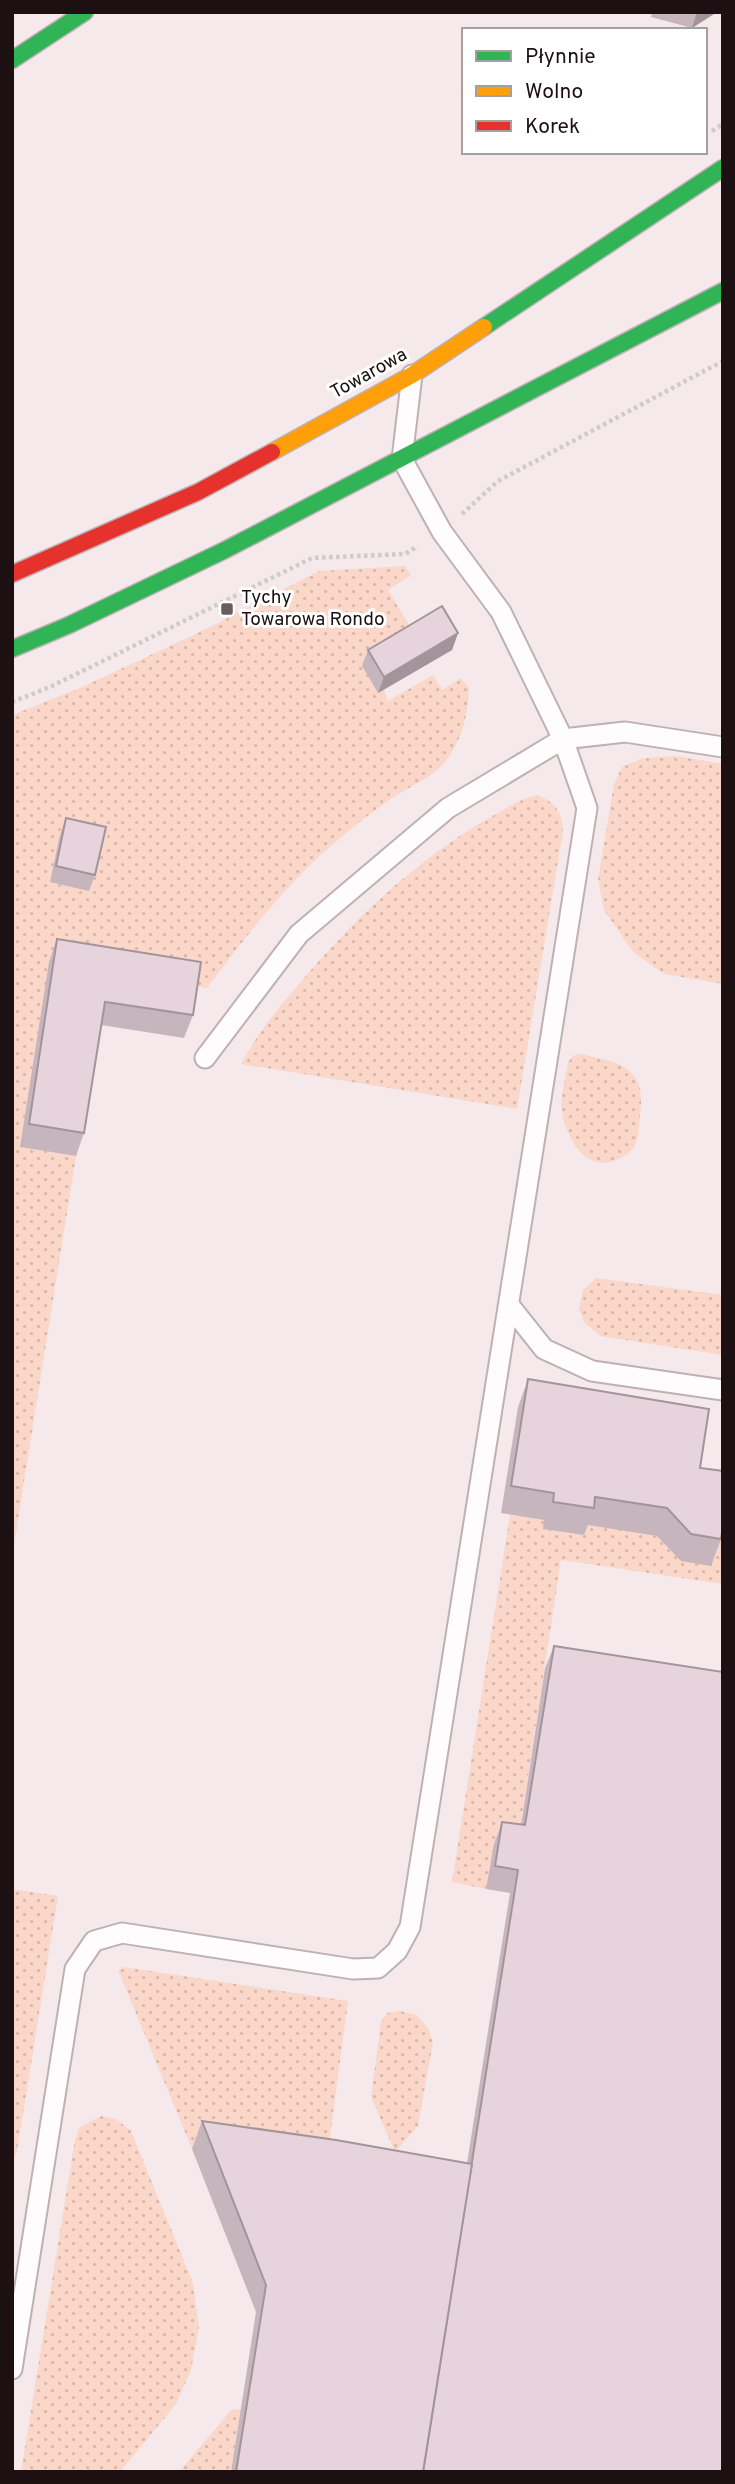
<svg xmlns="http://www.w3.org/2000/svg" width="735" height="2484" viewBox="0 0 735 2484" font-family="Overpass,sans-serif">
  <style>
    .grass { fill: url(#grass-dots) }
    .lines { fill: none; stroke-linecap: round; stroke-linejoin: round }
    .lane-casing { stroke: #bdb1b4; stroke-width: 23 }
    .fast-casing { stroke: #bdb1b4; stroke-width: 19 }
    .slow-casing { stroke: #bdb1b4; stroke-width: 19 }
    .jam-casing { stroke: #bdb1b4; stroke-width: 19 }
    .path { stroke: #cfcacb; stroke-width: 4.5; stroke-dasharray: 3.5 3.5; stroke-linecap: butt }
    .lane { stroke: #fefcfc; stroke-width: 19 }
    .fast { stroke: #30b455; stroke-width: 16 }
    .slow { stroke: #ff9f0a; stroke-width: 16 }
    .jam { stroke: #e5322d; stroke-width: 16 }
    .wall { fill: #c7b5bd }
    .shaded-wall { fill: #a2949a }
    .building { fill: #e7d3dc; stroke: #a2949a; stroke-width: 2 }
    .poi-dot { fill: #685c5e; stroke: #fff; stroke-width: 2.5 }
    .labels { text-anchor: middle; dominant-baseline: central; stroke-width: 6; stroke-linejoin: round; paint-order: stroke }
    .street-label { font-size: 19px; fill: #1c1012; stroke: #fff }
    .poi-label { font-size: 19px; fill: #1c1012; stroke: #fff; text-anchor: start }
  </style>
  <defs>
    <pattern id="grass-dots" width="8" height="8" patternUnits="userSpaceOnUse" patternTransform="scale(1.75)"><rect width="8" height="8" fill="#fad7c8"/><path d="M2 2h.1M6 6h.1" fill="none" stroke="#d6b8ab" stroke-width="1.8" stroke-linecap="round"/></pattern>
  </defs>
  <rect width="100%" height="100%" fill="#f5e9ec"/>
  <g class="grass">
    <path d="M 405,566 L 411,575 L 388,590 L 415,635 L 384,690 L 388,701 L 433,675 L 442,690 L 461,678 L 469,688 C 468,714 463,737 448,758 C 435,777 410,786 392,798 C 369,814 346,833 325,851 C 283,889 241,942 207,988 L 50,962 L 21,1147 L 76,1156 L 12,1557 L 12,715 L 80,688 L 202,631 L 319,571 Z"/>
    <polygon points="676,756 723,764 723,984 664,974 633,952 604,910 598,879 614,784 622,767 643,758"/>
    <path d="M 537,795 C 555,802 562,811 563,831 L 517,1109 L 241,1064 C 255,1037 274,1013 294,990 C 349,924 414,861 489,818 C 505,809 519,799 537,795 Z"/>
    <path d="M 580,1054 C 620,1062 648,1067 640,1116 C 639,1124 639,1135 636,1143 C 633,1151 624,1157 616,1160 C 585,1173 565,1137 562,1110 C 560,1096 566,1077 568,1062 L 573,1056 Z"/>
    <polygon points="596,1278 723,1295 723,1355 600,1336 584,1322 579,1309 583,1290"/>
    <polygon points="723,1487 723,1584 561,1560 517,1848 494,1845 486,1889 452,1882 510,1515 544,1520 544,1529 583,1535 585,1524 657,1536"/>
    <polygon points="12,1889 58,1896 17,2151 12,2165"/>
    <polygon points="124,1967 348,2001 326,2167 192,2149 118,1970"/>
    <polygon points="400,2011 417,2015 428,2028 433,2042 418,2126 395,2152 371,2097 381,2022 387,2013"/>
    <polygon points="101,2116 116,2119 131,2131 193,2283 199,2328 191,2370 176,2404 120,2472 21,2472 75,2139 80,2127"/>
    <polygon points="232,2409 241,2410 231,2472 179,2472"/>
  </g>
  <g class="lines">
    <defs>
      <g id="lane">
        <polyline points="412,375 402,459 442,532 501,612 563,739 625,732 723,747"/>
        <polyline points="509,1305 544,1349 592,1371 723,1390"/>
        <polyline points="12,2369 75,1969 94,1941 122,1933 353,1969 378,1968 397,1951 410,1927 587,808 563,739 448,808 299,934 205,1058"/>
      </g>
      <g id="fast">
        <polyline points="12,60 85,12"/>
        <polyline points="484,327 723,168"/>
        <polyline points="12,649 69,625 225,550 723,291"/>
      </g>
      <polyline id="slow" points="272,452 412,375 484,327"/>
      <polyline id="jam" points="12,574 198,492 272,452"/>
    </defs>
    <use href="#lane" class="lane-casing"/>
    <use href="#fast" class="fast-casing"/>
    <use href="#slow" class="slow-casing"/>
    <use href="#jam" class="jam-casing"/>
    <g class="path">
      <polyline points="712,131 723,124"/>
      <polyline points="462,514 498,481 723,361"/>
      <polyline points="12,702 50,687 312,558 405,554 418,546"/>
    </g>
    <use href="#lane" class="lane"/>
    <use href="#fast" class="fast"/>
    <use href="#slow" class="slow"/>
    <use href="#jam" class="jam"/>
  </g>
  <g class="wall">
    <polygon points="652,12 717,12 692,28 651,17"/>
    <polygon points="458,633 452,650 378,693 362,666 368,650"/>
    <polygon points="66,818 95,875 89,891 50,882 60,835"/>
    <polygon points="57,939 193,1015 184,1038 101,1025 84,1133 76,1156 20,1147 49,962"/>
    <polygon points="528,1379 700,1468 721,1539 711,1566 681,1561 657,1536 588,1525 584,1535 543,1529 544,1520 501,1513 518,1407"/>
    <polygon points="554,1646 723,2472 231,2472 256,2312 192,2149 202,2121 467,2163 510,1893 486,1889 494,1844 502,1822 521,1825 545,1668"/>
  </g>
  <g class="shaded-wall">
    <polygon points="697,12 717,12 692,28"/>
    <polygon points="458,633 452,650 378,693 384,677"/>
  </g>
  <g class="building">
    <polygon points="442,606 458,633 384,677 368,650"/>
    <polygon points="66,818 106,827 95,875 56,866"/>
    <polygon points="57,939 201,962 193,1015 105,1002 84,1133 29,1124"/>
    <polygon points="528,1379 709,1409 700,1468 723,1471 723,1526 721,1539 691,1534 667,1508 595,1497 594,1508 553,1502 554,1493 511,1486"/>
    <polygon points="554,1646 723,1672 723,2472 423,2472 518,1870 495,1866 502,1822 525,1825"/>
    <polygon points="202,2121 336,2140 472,2164 423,2472 236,2472 266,2285"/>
  </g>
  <rect class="poi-dot" x="220" y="602" width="14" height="14" rx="3.5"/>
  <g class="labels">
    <g class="street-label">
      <text transform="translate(369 374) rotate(-29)">Towarowa</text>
    </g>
    <g class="poi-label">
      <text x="241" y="598">Tychy<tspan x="241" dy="22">Towarowa Rondo</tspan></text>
    </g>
  </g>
  <rect width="735" height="2484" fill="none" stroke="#1c1012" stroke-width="28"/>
  <rect x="462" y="28" width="245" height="126" fill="#ffffff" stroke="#a49fa0" stroke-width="2"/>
  <rect x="476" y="51" width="35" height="10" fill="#30b455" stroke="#a49fa0" stroke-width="2"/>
  <text x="525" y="63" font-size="21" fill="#1c1012">Płynnie</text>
  <rect x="476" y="86" width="35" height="10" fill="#ff9f0a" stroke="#a49fa0" stroke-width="2"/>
  <text x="525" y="98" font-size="21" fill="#1c1012">Wolno</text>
  <rect x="476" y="121" width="35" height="10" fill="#e5322d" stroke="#a49fa0" stroke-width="2"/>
  <text x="525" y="133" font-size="21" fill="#1c1012">Korek</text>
</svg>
